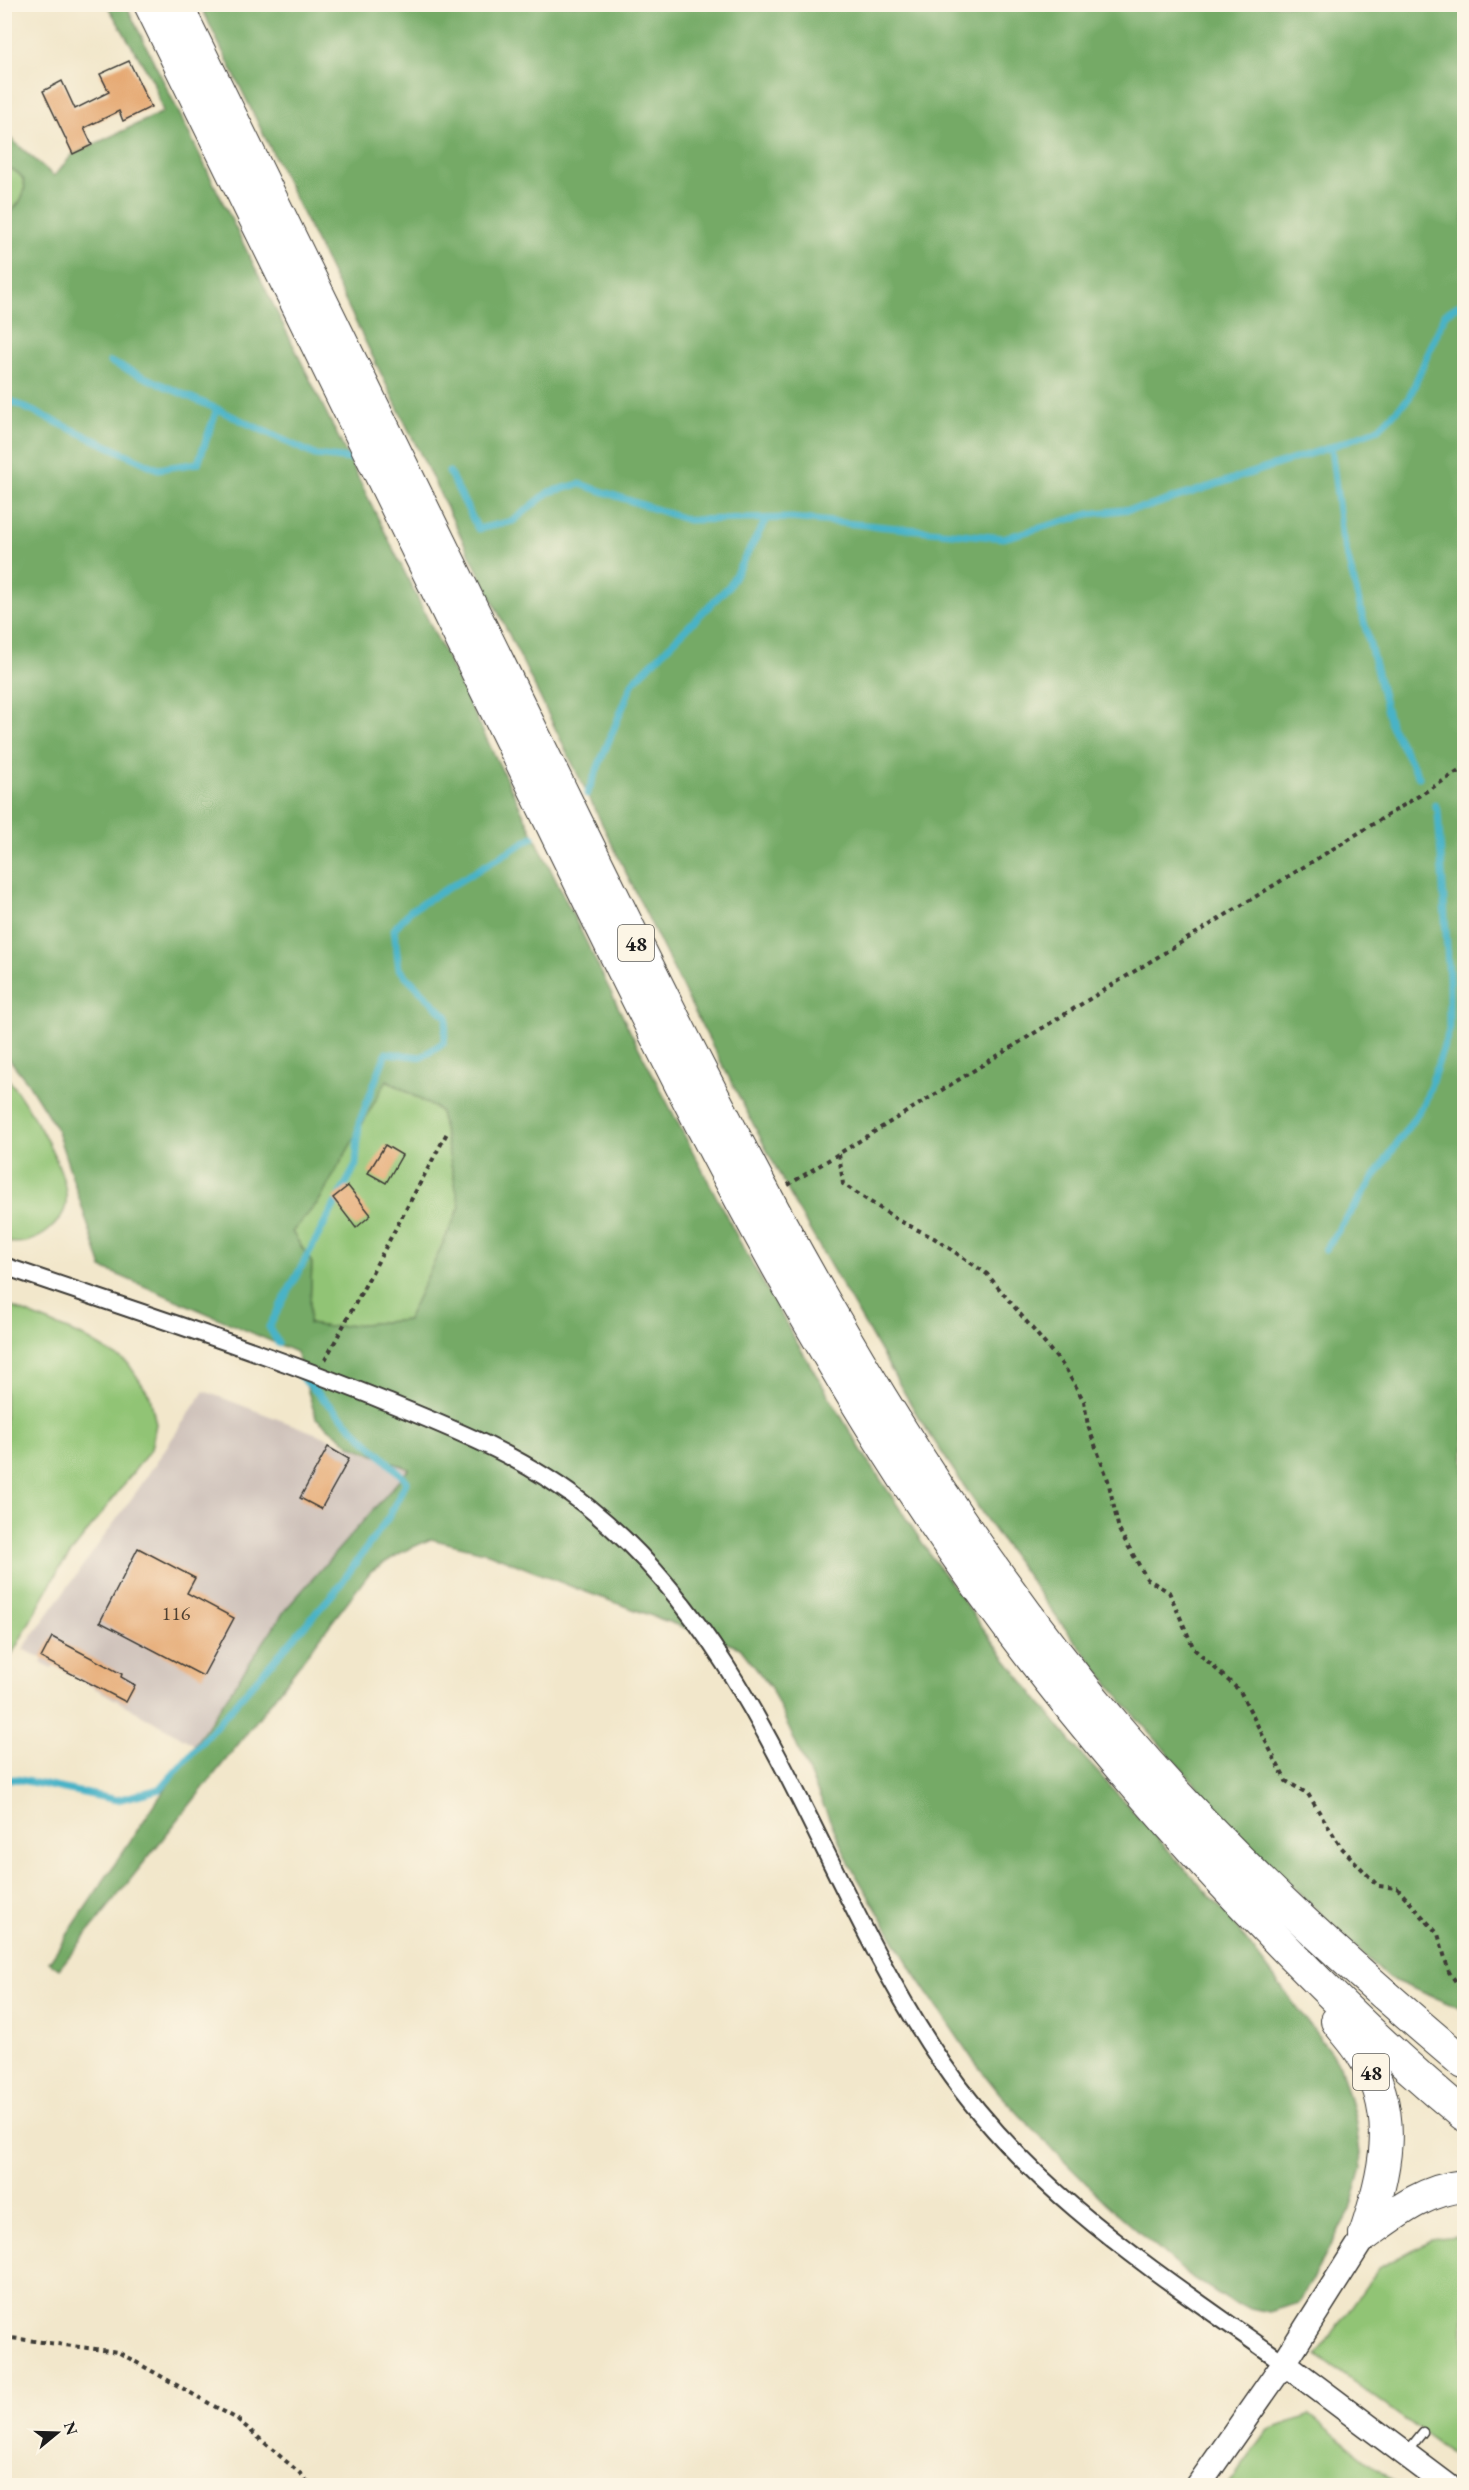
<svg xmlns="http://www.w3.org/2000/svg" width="1469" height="2490" viewBox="0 0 1469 2490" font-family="'EB Garamond',serif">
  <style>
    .industrial { fill: #cec1ba }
    .green { fill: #91c475; stroke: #567048; stroke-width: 1.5 }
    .forest { fill: #74aa66; stroke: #486341; stroke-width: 1.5; fill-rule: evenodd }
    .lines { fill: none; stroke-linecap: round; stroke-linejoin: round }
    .stream { stroke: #49b3c7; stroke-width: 7 }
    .building { fill: #e6aa75 }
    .lane-casing { stroke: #3c3a36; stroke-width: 11 }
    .street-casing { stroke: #3c3a36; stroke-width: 20 }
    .secondary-casing { stroke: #3c3a36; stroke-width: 27 }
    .highway-casing { stroke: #3c3a36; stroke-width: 34 }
    .path { stroke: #3c3a36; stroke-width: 4; stroke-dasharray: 4.5 4.5; stroke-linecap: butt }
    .lane { stroke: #fff; stroke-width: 8 }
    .street { stroke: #fff; stroke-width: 16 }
    .secondary { stroke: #fff; stroke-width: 24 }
    .highway { stroke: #fff; stroke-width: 32 }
    .labels { text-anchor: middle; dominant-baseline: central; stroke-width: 6; stroke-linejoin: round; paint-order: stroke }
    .number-label { font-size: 20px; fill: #4e4032 }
    .shield { fill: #fcf5e5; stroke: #5f5d58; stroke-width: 1.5 }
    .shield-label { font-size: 21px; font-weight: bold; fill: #1c1c1c }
  </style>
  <rect width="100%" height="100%" fill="#fcf5e5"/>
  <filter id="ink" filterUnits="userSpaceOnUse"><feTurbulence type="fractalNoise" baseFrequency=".0167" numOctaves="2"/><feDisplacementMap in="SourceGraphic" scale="12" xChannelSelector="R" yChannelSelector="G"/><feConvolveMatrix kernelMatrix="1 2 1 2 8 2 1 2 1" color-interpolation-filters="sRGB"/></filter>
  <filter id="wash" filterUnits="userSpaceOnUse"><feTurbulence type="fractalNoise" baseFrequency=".008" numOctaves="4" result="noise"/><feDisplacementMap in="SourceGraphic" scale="24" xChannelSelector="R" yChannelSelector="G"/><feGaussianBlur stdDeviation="1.35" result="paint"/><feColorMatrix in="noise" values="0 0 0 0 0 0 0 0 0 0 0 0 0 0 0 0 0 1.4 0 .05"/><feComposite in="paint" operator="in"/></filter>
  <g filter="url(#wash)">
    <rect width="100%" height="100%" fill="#f2e7cb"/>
    <polygon class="industrial" points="204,1391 409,1469 285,1609 195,1745 54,1665 52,1668 41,1663 43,1659 23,1649 137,1491"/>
    <g class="green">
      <path d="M 4,167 C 37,176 25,202 5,217 Z"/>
      <path d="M 4,1072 C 24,1102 71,1168 66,1205 C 64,1216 56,1224 48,1231 C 37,1240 18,1246 4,1241 Z"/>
      <polygon points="386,1080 440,1111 460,1207 407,1320 329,1327 309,1324 312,1263 292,1232 319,1201"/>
      <polygon points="5,1304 82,1336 128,1363 150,1396 156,1424 151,1449 59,1569 5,1667"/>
      <polygon points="1464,2236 1464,2463 1317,2355 1379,2268 1431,2240"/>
      <polygon points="1310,2415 1397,2485 1228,2485 1269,2430"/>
    </g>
    <g class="forest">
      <path d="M 107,5 L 126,5 L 630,1031 L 740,1242 L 799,1346 L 863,1453 L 931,1556 L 1004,1657 L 1082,1755 L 1228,1916 L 1340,2065 L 1355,2117 L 1362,2168 L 1350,2210 L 1299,2303 L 1269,2312 L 1236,2305 L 1184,2272 L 1106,2203 L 1049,2146 L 1000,2094 L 973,2060 L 914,1973 L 850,1865 L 771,1688 L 740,1648 L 575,1588 L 488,1553 L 431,1539 L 402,1552 L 371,1571 L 240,1742 L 59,1969 L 49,1962 L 285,1610 L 409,1469 L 352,1446 L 316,1418 L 296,1352 L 102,1268 L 56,1128 L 28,1083 L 5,1054 L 4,217 C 25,202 37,176 5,167 L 5,134 L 54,176 L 73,154 L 163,112 L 153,81 ZM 387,1080 L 440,1111 L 460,1207 L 407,1320 L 329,1327 L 309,1324 L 312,1263 L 292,1232 L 319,1201 Z"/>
      <polygon points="200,5 1464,5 1464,2010 1388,1978 1275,1870 1213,1804 1132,1713 1057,1618 986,1519 919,1418 798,1210 689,1001"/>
    </g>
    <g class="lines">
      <g class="stream">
        <polyline points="110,362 217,409"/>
        <polyline points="4,398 158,469 198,463 217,409 315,455 350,459"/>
        <polyline points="1331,447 1342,535 1390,724 1419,777"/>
        <polyline points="449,472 478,529 513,521 549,492 580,484 688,520 791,518 1004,538 1089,514 1147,507 1331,447 1378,429 1409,398 1445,314 1464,302"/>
        <polyline points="587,794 633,682 729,586 766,520"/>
        <polyline points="1325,1250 1425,1102 1449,1031 1449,979 1438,811 1435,805"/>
        <polyline points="278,1343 269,1327 356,1165 359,1123 386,1053 422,1057 444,1042 447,1017 399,969 394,929 411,910 533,837"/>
        <polyline points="4,1780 16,1779 117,1800 160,1789 337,1589 388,1518 407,1481 295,1371"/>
      </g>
    </g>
    <g id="blocks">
      <g class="building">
        <polygon points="129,61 151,107 123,121 119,111 84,128 92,145 73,154 43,91 62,81 75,109 109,92 100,74"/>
        <polygon points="385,1145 402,1155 386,1183 368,1173"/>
        <polygon points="348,1186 371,1215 356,1228 333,1198"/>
        <polygon points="328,1447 349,1459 321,1509 300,1498"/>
        <polygon points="138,1548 195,1578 187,1593 234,1618 203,1676 100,1622"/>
        <polygon points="52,1637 122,1674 121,1677 135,1685 126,1702 41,1658"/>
      </g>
    </g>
  </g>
  <g filter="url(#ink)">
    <use href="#blocks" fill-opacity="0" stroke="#3c3a36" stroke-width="1.5"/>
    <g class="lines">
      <defs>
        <polyline id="lane" points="1406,2453 1423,2432"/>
        <path id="street" d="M 4,1266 C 132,1310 262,1351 387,1402 C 458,1431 529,1459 589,1508 C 766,1651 818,1881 942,2063 C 1032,2195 1157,2272 1284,2363"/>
        <g id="secondary">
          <polyline points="1284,2363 1448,2486"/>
          <polyline points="1198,2486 1284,2363 1365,2235"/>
        </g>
        <g id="highway">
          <path d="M 150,4 C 272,253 394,502 516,751 C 630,985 742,1221 881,1442 C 979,1598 1094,1744 1219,1879 C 1297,1962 1377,2043 1464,2115"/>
          <path d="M 176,4 C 310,277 443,550 577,823 C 732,1138 889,1461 1119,1730 C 1223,1852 1341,1959 1464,2063"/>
          <path d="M 1337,2021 C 1345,2032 1355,2042 1362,2054 C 1401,2114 1385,2173 1365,2235"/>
          <path d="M 1365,2235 C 1397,2212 1424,2190 1464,2186"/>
        </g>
      </defs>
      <use href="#lane" class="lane-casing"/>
      <use href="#street" class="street-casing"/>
      <use href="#secondary" class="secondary-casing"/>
      <use href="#highway" class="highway-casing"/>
      <g class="path">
        <polyline points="839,1154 843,1184 898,1220 934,1238 987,1274 1065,1368 1084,1401 1088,1426 1108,1480 1119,1530 1147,1579 1169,1592 1194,1649 1240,1691 1286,1781 1308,1794 1341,1847 1378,1886 1397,1888 1438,1934 1449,1972 1464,1993"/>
        <polyline points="788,1185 1464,768"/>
        <polyline points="325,1360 447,1133"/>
        <polyline points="4,2337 118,2352 237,2419 302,2475 310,2486"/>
      </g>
      <use href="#lane" class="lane"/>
      <use href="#street" class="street"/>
      <use href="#secondary" class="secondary"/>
      <use href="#highway" class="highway"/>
    </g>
  </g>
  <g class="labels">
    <g class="number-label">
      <text x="176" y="1613">116</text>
    </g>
    <g class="shield">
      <rect x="618" y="925" width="36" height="36" rx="4.5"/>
      <rect x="1353" y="2054" width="36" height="36" rx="4.5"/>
    </g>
    <g class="shield-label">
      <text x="636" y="943">48</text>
      <text x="1371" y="2072">48</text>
    </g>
  </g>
  <rect width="1469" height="2490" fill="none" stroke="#fcf5e5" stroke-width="24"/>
  <g transform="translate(57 2433) rotate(71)" stroke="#fcf5e5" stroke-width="4.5" paint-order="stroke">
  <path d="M0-4.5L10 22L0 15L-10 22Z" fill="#1c1c1c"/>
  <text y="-9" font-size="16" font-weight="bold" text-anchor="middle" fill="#1c1c1c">N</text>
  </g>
</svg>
